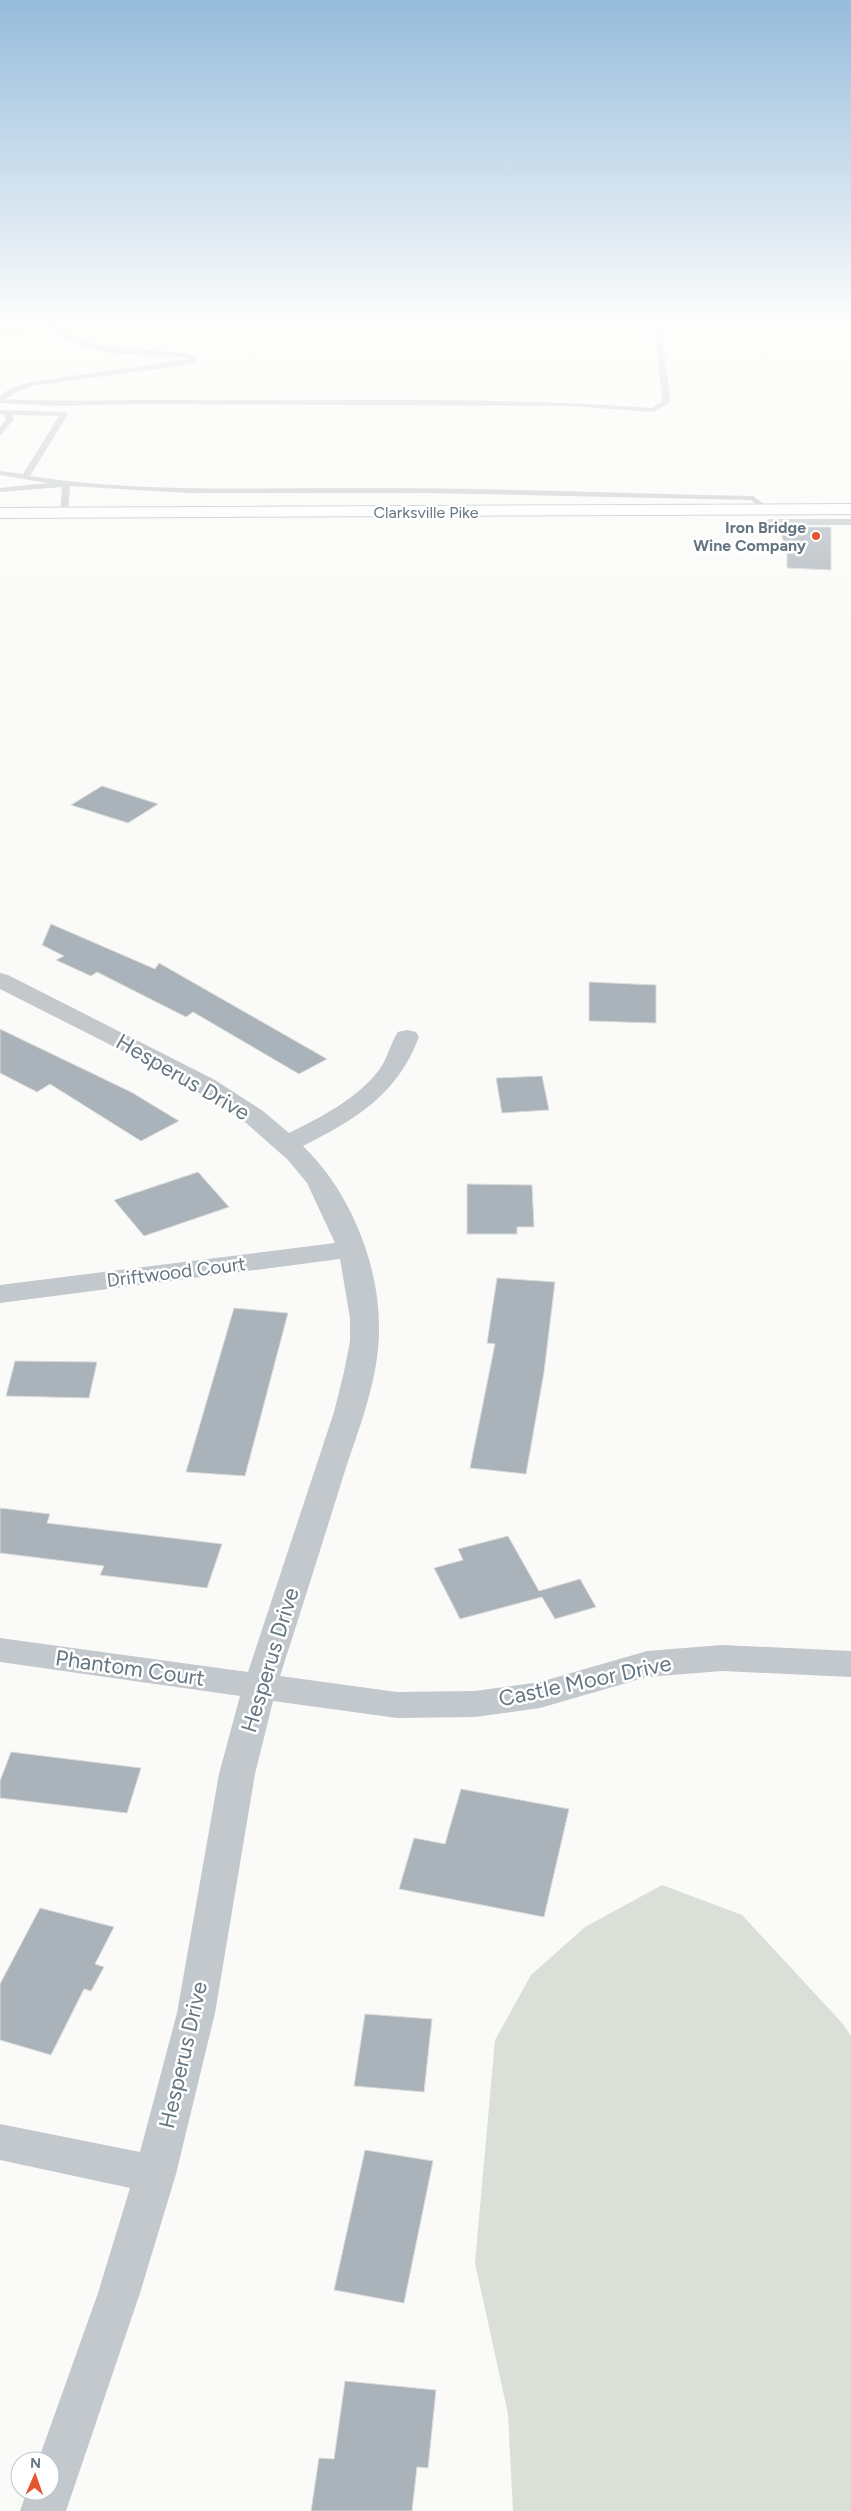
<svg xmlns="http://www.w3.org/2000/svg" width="851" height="2511" viewBox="0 0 851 2511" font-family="Figtree,sans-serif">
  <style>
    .green { fill: #dadfd7 }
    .building { fill: #aab3b9; stroke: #dcdcda }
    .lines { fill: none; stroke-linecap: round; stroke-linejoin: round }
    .primary-casing { stroke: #b5babe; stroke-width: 2 }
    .lane { fill: #c3c8cc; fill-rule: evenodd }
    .street { fill: #c3c8cc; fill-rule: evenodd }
    .primary { fill: #fff; fill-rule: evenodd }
    .poi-dot { fill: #e4572e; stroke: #fff; stroke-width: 2 }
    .labels { text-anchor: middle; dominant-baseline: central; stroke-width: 5; stroke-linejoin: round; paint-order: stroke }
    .far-street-label { font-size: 16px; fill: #657683; stroke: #fff }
    .far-poi-label { font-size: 16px; font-weight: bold; fill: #657683; stroke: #fff; text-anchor: end }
    .street-label { font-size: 19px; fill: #657683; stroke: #fff }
    .near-street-label { font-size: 22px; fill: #657683; stroke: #fff }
  </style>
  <rect width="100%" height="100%" fill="#fafaf8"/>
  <g class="green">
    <polygon points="0,321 71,321 0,336"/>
    <polygon points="662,1885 742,1915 843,2024 851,2036 851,2511 513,2511 508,2414 475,2263 495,2040 531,1975 585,1927"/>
  </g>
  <g class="building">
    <polygon points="779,527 831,527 831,570 787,568 787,553"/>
    <polygon points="102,786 158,804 128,823 71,805"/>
    <polygon points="51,924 155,969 159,963 327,1059 299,1074 193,1012 186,1017 97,972 91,976 56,960 64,956 42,945"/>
    <polygon points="589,982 656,985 656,1023 589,1021"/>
    <polygon points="0,1029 131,1092 179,1121 141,1141 50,1084 37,1092 0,1073"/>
    <polygon points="542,1076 549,1110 502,1113 496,1078"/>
    <polygon points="198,1172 229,1207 144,1236 114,1200"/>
    <polygon points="467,1184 532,1185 534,1227 517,1227 517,1234 467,1234"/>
    <polygon points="497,1278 555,1282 544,1372 526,1474 470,1468 495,1344 487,1343"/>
    <polygon points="234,1308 288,1313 245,1476 186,1472"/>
    <polygon points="15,1361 97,1362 89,1398 6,1396"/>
    <polygon points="0,1508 50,1514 47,1523 222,1544 207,1588 100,1575 104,1566 0,1553"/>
    <polygon points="508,1536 539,1591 580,1579 596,1607 555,1619 542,1597 460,1619 434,1568 463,1560 458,1549"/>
    <polygon points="11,1752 141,1768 127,1813 0,1798 0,1781"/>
    <polygon points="461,1789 569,1809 544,1917 399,1889 414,1838 445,1844"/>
    <polygon points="40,1908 114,1927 95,1964 104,1967 91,1991 84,1989 51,2055 0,2040 0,1984"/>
    <polygon points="365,2014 432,2019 424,2092 354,2086"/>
    <polygon points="365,2150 433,2161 404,2303 334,2290"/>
    <polygon points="345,2381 436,2390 428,2468 417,2467 412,2511 311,2511 319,2458 334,2459"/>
  </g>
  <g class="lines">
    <defs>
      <polygon id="primary" points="851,504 851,514 0,518 0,508"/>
    </defs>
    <use href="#primary" class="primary-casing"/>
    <g class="lane">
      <path d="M 43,321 L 50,321 L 72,337 L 99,346 L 183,353 L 199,358 L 193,364 L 31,386 L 15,393 L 6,399 C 56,402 106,400 157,400 C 322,401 487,396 652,408 L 661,402 L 662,395 L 654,321 L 660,321 L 670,395 L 669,403 L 653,412 L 568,406 L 144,404 L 56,406 L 0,403 L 0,396 L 9,389 L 30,382 L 191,359 C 180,355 167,356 156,356 C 116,354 72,352 43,321 Z"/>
      <path d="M 0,410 L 64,412 L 68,414 L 30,476 C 145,494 262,487 378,488 C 503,488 628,494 753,496 L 771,509 L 764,511 L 751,500 L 425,493 L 188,493 L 70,486 L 68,513 L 64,515 L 60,513 L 62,487 L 0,492 L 0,488 L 48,483 L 0,475 L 0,471 L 23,474 L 59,416 L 12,415 L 14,419 L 0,436 L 0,428 L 6,419 L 4,415 L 0,414 Z"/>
      <polygon points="851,519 851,525 769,525 765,522 769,519"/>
    </g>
    <path class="street" d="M 0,973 L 8,975 L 215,1080 L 263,1111 L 289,1133 C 321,1117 357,1099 379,1070 C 388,1058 390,1044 398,1032 L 407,1030 L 416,1032 L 419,1037 C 397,1095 356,1119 303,1146 C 350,1191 380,1265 379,1330 C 379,1379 359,1428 344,1474 C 323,1541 302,1608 280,1676 L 397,1692 L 475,1691 L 540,1682 L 647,1651 L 722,1645 L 851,1651 L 851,1677 L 722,1671 L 647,1677 L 540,1708 L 475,1717 L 397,1718 L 273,1701 L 255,1774 L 215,2013 L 176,2174 L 140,2293 L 66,2511 L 20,2511 L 27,2491 L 50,2491 L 50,2461 L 38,2461 L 98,2293 L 130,2188 L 0,2160 L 0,2124 L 140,2152 L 177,2013 L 219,1774 L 240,1696 L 0,1662 L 0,1638 L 248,1672 L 334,1412 L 344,1372 L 350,1341 L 350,1318 L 340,1259 L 0,1303 L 0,1285 L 335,1243 L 307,1183 L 288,1160 L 245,1122 L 172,1076 L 0,989 Z"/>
    <use href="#primary" class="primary"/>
  </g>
  <linearGradient id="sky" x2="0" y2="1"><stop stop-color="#96bcdc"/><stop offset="0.48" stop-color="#fdfdfc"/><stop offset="1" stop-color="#fdfdfc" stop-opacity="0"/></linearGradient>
  <rect width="851" height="673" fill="url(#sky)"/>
  <circle class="poi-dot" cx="816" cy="536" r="5"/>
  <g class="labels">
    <g class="far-street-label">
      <text x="426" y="512">Clarksville Pike</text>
    </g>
    <g class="far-poi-label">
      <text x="806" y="527">Iron Bridge<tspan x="806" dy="18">Wine Company</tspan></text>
    </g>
    <g class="street-label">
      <text transform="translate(176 1272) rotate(-7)">Driftwood Court</text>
    </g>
    <g class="near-street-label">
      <text transform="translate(183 1077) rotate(30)">Hesperus Drive</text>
      <text transform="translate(270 1660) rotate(-73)">Hesperus Drive</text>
      <text transform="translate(130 1668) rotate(8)">Phantom Court</text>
      <text transform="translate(585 1681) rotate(-12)">Castle Moor Drive</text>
      <text transform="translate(183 2055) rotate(-77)">Hesperus Drive</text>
    </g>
  </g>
  <g transform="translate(35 2476) rotate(2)"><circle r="24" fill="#ffffff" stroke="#c1c8cd"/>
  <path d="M0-4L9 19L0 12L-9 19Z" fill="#e4572e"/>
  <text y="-8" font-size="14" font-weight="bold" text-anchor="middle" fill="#657683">N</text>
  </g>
</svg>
